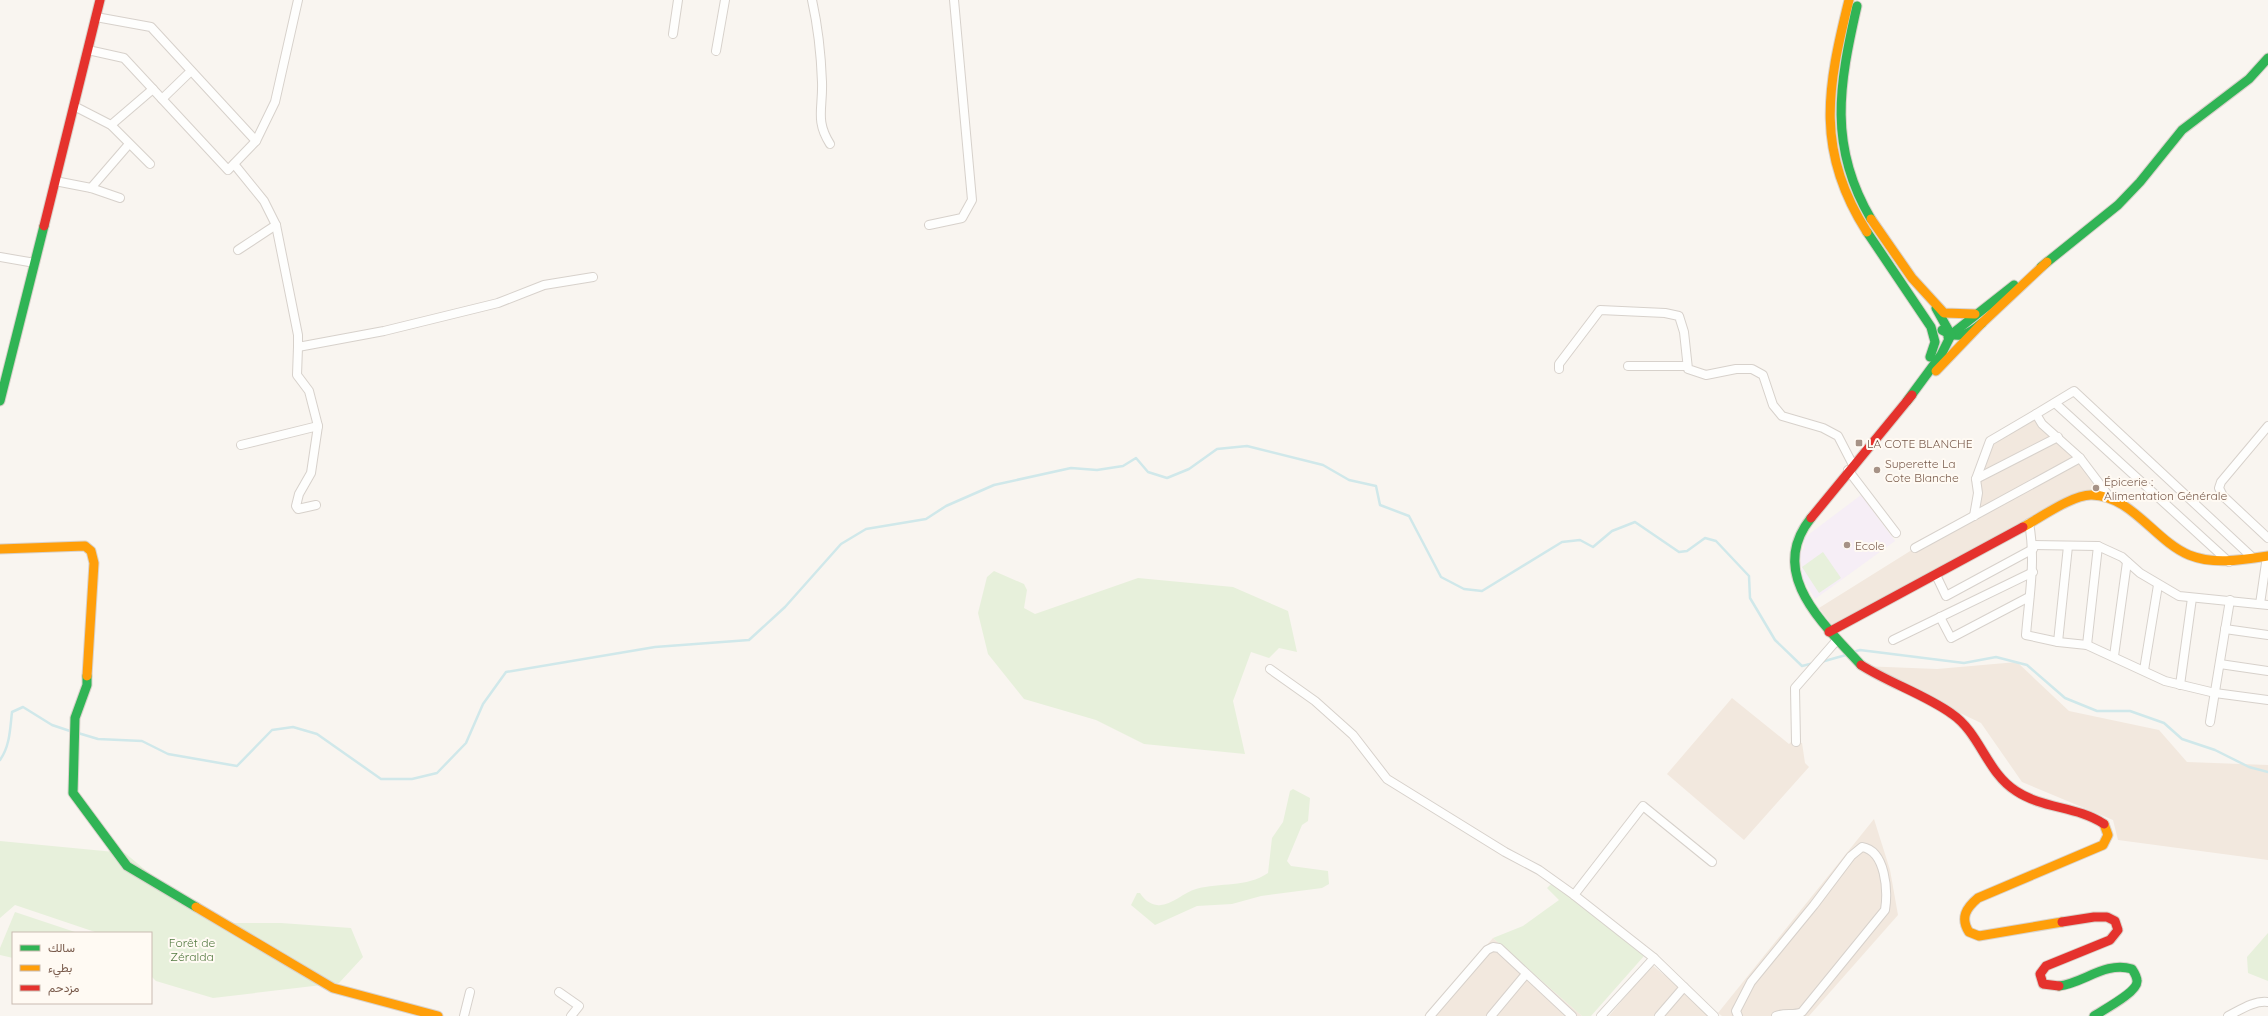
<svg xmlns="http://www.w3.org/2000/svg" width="2268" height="1016" viewBox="0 0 2268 1016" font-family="Quicksand,Vazirmatn,sans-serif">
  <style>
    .residential { fill: #f2e8de }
    .education { fill: #f6eef6 }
    .green { fill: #e7f0db }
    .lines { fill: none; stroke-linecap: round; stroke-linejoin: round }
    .stream { stroke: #d0e8ea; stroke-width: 2.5 }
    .street-casing { stroke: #d7d1cb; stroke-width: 10 }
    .fast-casing { stroke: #d9d2cb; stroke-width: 11 }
    .slow-casing { stroke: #d9d2cb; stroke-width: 11 }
    .jam-casing { stroke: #d9d2cb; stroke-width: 11 }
    .street { stroke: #fefefd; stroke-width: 8 }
    .fast { stroke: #30b455; stroke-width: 9 }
    .slow { stroke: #ff9f0a; stroke-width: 9 }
    .jam { stroke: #e5322d; stroke-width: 9 }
    .poi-dot { fill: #a69286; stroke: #fffaf3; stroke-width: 1.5 }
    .labels { text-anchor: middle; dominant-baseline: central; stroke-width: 4; stroke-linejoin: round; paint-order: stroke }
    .poi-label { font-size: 12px; fill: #7a5c4d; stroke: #fffaf3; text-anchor: start }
    .park-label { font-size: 12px; fill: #537a41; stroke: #fffaf3 }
  </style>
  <rect width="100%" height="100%" fill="#f9f5f0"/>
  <g class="residential">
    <polygon points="2036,414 2058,437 2111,499 2091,495 1835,629 1819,608 1915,548 1974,516 1990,441"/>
    <polygon points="2017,662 2069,711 2159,730 2187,762 2268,765 2268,860 2118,840 2113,820 2022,782 1981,723 1861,666 1937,669"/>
    <polygon points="1732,698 1789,744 1792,741 1802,743 1805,763 1809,767 1744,840 1667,774"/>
    <polygon points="1874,819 1890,870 1898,915 1809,1016 1722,1016 1718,1013"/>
    <polygon points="1493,938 1582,1016 1424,1016"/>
    <polygon points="1652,965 1678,986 1709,1016 1609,1016"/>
  </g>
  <polygon class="education" points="1861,495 1895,541 1815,599 1803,579 1800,554 1804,548 1804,538"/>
  <g class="green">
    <polygon points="1823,552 1841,578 1819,593 1802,567"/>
    <polygon points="994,571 1024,584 1027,590 1024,608 1035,614 1138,578 1233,587 1288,611 1297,652 1279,648 1269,658 1251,652 1233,701 1245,754 1144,744 1096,720 1024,699 988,654 978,613 987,577"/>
    <path d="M 1293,789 L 1310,798 L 1308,821 L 1302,825 L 1287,861 L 1291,866 L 1328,871 L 1329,884 L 1322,888 L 1261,896 L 1232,904 L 1197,906 L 1155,925 L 1131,905 L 1137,893 L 1140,893 C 1144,899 1149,904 1157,905 C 1170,907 1184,892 1196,889 C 1221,882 1246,888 1268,873 L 1272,838 L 1283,822 L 1290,791 Z"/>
    <polygon points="0,841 125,853 174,894 234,923 281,923 351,928 363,957 339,983 213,998 156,981 151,976 151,933 98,933 15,905 0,918"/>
    <polygon points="1552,883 1572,896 1644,956 1591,1016 1582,1016 1493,938 1523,926 1559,900 1547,888"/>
    <polygon points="15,912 78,933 13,933 13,958 0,955 0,948"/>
    <polygon points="2268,933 2268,981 2248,973 2247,957"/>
  </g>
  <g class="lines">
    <g class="stream">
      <polyline points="1853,652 1860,650 1964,663 1996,657 2027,665 2065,698 2097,711 2130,711 2164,723 2182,739 2215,750 2249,767 2268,772"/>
      <polyline points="1821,662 1846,655"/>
      <polyline points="78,733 98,739 142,741 168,754 237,766 272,730 293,727 317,734 381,779 412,779 437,773 466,743 483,704 506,672 655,647 749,640 785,607 841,544 866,529 926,519 946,506 994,485 1071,468 1097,470 1123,466 1136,458 1148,472 1167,478 1189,469 1217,449 1247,446 1323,465 1349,480 1376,486 1380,505 1409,516 1441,577 1464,589 1482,591 1562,542 1580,540 1593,547 1612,531 1635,522 1679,552 1687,551 1705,538 1716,541 1749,576 1750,598 1775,640 1802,666 1814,663"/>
      <path d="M 0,760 C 10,746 10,729 12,712 L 23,707 L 52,725 L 70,731"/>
    </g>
    <defs>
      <g id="street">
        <path d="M 812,0 C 818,27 821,54 822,82 C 823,109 815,120 830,144"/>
        <polyline points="673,34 678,0"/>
        <polyline points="88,50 124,58 228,170 256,141 151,27 96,17"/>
        <polyline points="716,51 725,0"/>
        <polyline points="162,99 191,71"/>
        <polyline points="74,106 111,125 150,164"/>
        <polyline points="111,125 153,89"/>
        <polyline points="256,141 275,102 298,0"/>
        <polyline points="234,164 264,201 276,225 298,335 298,347 384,331 498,303 544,285 593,277"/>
        <polyline points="55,181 91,188 120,198"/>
        <polyline points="91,188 129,144"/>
        <polyline points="929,225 962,218 972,200 954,0"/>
        <polyline points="238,250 276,225"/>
        <polyline points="0,257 35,263"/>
        <polyline points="298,347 297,375 309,391 318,426 311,473 299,494 296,506 298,509 316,505"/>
        <polyline points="1628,366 1687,366"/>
        <polyline points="1559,369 1559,364 1600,310 1665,313 1679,316 1684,332 1688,369 1706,375 1736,369 1752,369 1763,375 1773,405 1782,416 1823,428 1838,436 1853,465"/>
        <polyline points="2055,403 2229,562"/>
        <polyline points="2268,426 2221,482 2219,488 2223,496 2268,538"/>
        <polyline points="241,445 318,426"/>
        <polyline points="1848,470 1896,533"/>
        <polyline points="1976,479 2058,437"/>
        <polyline points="2111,499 2080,458 2042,424 2036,414 2074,391 2253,558"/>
        <polyline points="1974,516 1978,493 1976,479 1990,441 2036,414"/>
        <path d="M 2029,523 C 2036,561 2029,597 2026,635 L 2058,642 L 2087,645 L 2165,681 L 2215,693 L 2268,700"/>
        <polyline points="2033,545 2098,546 2122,557 2140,573 2179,596 2268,605"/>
        <polyline points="1915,548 2080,458"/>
        <polyline points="1936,575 1946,596 2033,549"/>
        <polyline points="2260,604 2267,556"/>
        <polyline points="1940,617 1951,638 2029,597"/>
        <polyline points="2225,629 2268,635"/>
        <polyline points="1893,640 2033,572"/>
        <polyline points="2058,642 2068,546"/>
        <polyline points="2087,645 2098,546"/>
        <polyline points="2114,656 2127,562"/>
        <polyline points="2220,664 2268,671"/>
        <polyline points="1270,669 1315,701 1353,735 1387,779 1505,852 1539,870 1574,895 1654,958 1714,1016"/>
        <polyline points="2144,670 2158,585"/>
        <polyline points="2180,685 2192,598"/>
        <polyline points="2210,722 2230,600"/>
        <polyline points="1796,742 1795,688 1837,640"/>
        <polyline points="1574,895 1643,806 1712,862"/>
        <polyline points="559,992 579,1006 571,1016"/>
        <polyline points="464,1016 470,992"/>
        <polyline points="1430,1016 1487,950 1493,947 1499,948 1572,1016"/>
        <polyline points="1491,1016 1526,974"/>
        <polyline points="1601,1016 1654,958"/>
        <polyline points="1659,1016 1684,987"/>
        <path d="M 1738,1016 L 1736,1011 L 1751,982 L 1814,905 L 1851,856 L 1862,847 C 1886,851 1888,891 1885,910 L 1802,1012 C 1794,1016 1785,1012 1776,1016"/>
        <path d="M 2228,1016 C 2240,1010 2255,1000 2268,1002"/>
      </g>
      <g id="fast">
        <path d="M 1857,6 C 1839,85 1828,146 1871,219"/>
        <polyline points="1867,232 1931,327 1935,342 1930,357"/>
        <polyline points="2041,267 2118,205 2140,182 2182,130 2249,79 2268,58"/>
        <path d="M 1942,330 C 1959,340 1968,335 1982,323"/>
        <polyline points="1948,337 2014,285"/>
        <polyline points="0,401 44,226"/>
        <polyline points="1907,401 1941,355 1951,335 1936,308"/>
        <path d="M 1811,518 C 1766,574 1824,624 1861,665"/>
        <polyline points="87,676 87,685 75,718 73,793 127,866 196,907"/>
        <path d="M 2059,986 C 2084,983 2105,961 2132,969 C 2134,972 2137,977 2137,981 C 2138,992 2103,1010 2094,1016"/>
      </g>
      <g id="slow">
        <path d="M 1849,0 C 1827,88 1815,151 1867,232"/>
        <polyline points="1871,219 1912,278 1944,313 1975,314"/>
        <polyline points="1936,371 1982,323 2047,262"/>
        <path d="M 2023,527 C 2040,518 2073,494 2092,495 C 2132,496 2155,541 2189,555 C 2214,565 2242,560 2268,556"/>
        <polyline points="0,549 85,546 91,551 94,563 87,676"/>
        <polyline points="196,907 333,988 438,1016"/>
        <path d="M 2062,922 L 1979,936 L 1969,932 C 1960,918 1966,908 1978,898 L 2103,845 L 2108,835 L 2104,824"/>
      </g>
      <g id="jam">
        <polyline points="44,226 100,0"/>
        <polyline points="1811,518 1912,395"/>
        <polyline points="1829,632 2023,527"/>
        <path d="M 1861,665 C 1889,683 1926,695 1952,714 C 1980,733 1987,773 2016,791 C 2043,809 2077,806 2104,824"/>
        <polyline points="2059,986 2043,984 2040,974 2046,966 2110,940 2118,930 2115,921 2107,917 2094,917 2062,922"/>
      </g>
    </defs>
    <use href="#street" class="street-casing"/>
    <use href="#fast" class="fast-casing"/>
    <use href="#slow" class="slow-casing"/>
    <use href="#jam" class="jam-casing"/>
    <use href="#street" class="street"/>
    <use href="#fast" class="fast"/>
    <use href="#slow" class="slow"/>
    <use href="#jam" class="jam"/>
  </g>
  <g class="poi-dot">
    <rect x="1855" y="439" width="8" height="8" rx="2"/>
    <circle cx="1877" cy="470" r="4"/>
    <circle cx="2096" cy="488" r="4"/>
    <circle cx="1847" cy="545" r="4"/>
  </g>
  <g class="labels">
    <g class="poi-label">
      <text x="1867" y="443">LA COTE BLANCHE</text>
      <text x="1885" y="463">Superette La<tspan x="1885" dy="14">Cote Blanche</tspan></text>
      <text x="2104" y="481">Épicerie :<tspan x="2104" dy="14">Alimentation Générale</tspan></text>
      <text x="1855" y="545">Ecole</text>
    </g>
    <g class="park-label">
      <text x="192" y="942">Forêt de<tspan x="192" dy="14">Zéralda</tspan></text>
    </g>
  </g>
  <rect x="12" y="932" width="140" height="72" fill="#fffaf3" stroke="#cabbb1"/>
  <rect x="20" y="945" width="20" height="6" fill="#30b455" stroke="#cabbb1"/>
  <text x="48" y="952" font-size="12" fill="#7a5c4d">سالك</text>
  <rect x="20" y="965" width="20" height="6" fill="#ff9f0a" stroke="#cabbb1"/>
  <text x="48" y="972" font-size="12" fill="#7a5c4d">بطيء</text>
  <rect x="20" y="985" width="20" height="6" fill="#e5322d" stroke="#cabbb1"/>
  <text x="48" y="992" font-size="12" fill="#7a5c4d">مزدحم</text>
</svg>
